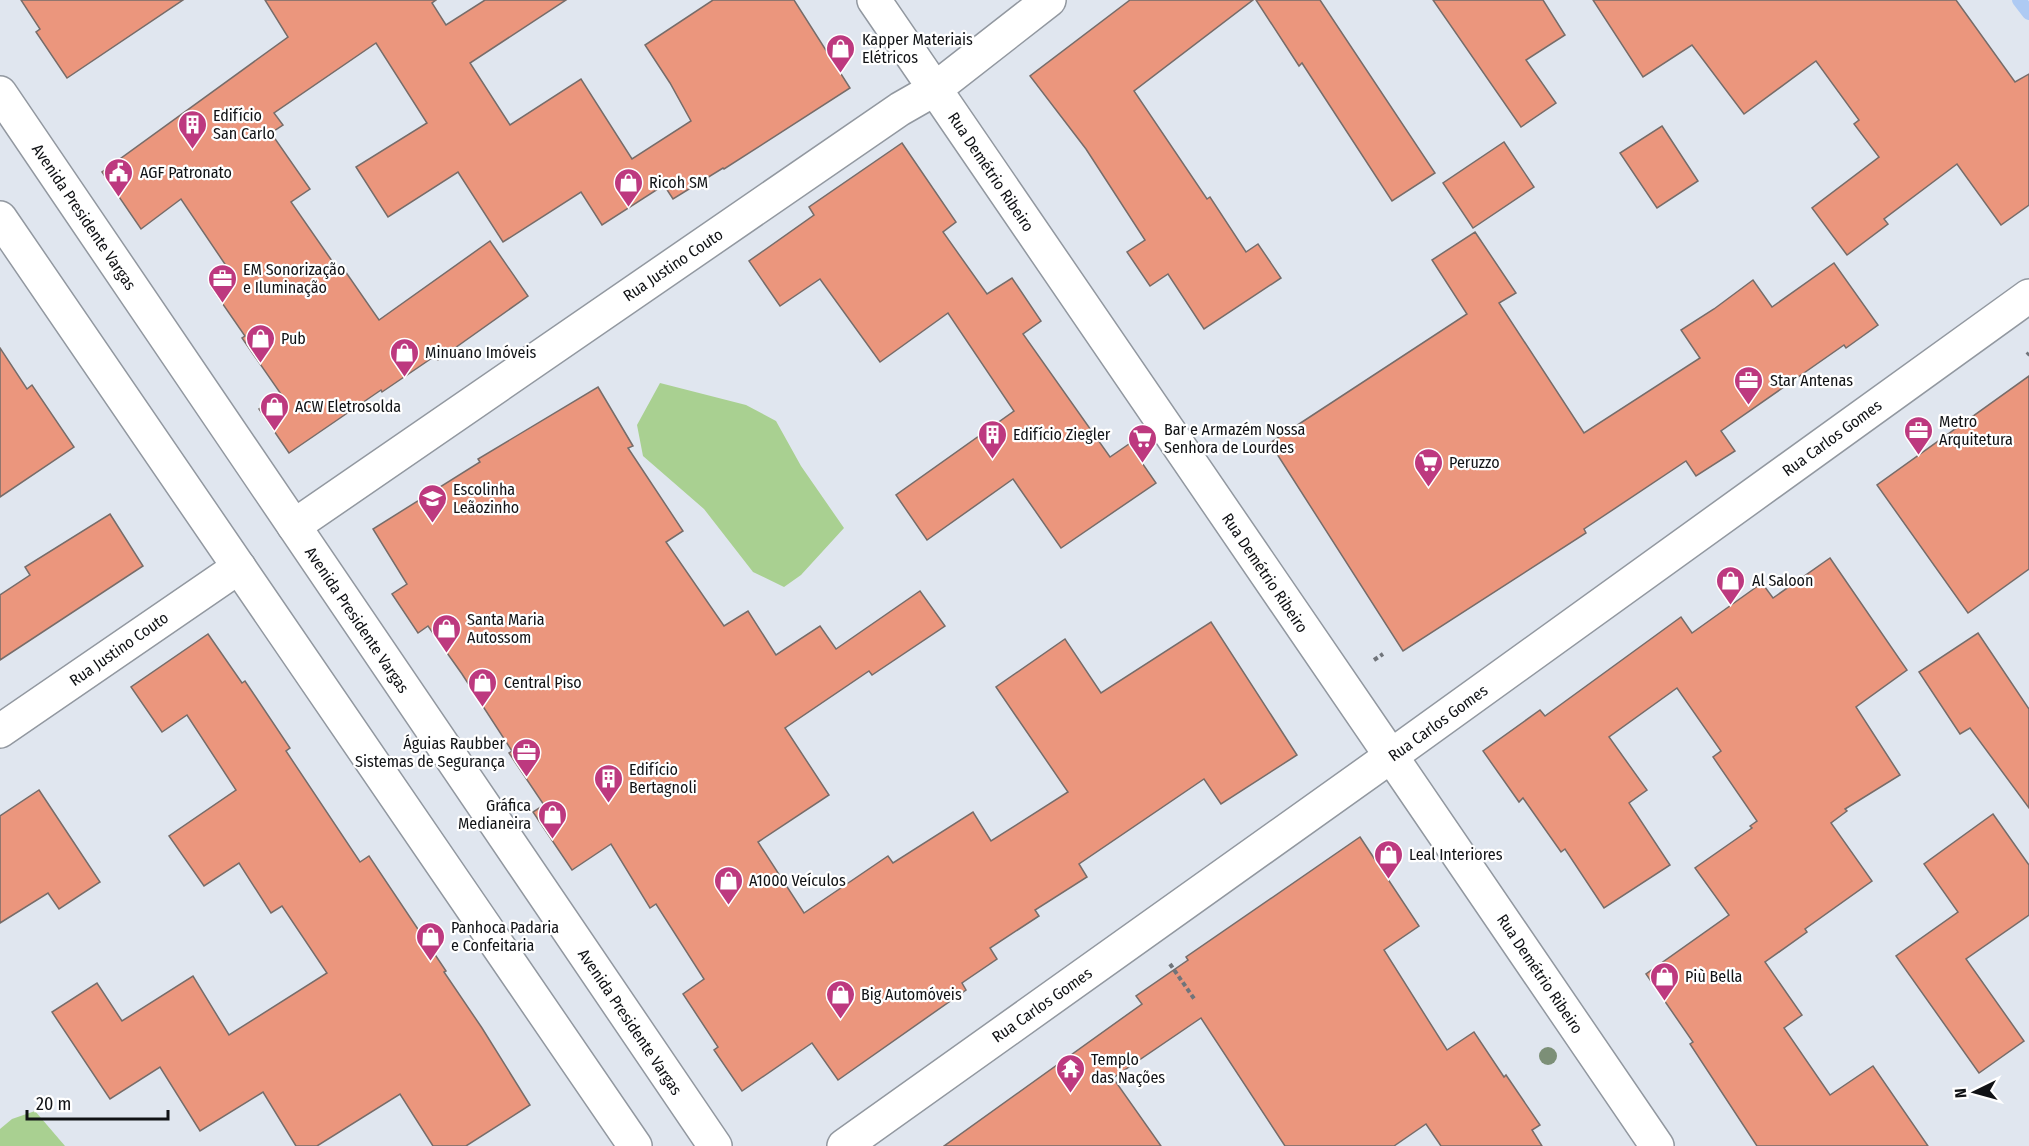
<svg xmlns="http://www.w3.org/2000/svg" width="2029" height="1146" viewBox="0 0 2029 1146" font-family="'Fira Sans Condensed',sans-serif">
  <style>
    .green { fill: #a9d091 }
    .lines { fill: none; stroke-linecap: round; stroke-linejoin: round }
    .stream { stroke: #aecaf3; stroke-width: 14 }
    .building { fill: #eb967d; stroke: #766c69; stroke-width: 1.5 }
    .minor-casing { stroke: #9298a0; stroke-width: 36 }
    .tertiary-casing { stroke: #9298a0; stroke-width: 36 }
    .secondary-casing { stroke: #9298a0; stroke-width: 36 }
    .path { stroke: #70747a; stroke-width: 4; stroke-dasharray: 4.5 3; stroke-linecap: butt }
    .minor { stroke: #fff; stroke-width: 33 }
    .tertiary { stroke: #fff; stroke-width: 33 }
    .secondary { stroke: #fff; stroke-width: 33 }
    .tree { fill: #7c8f77 }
    .labels { text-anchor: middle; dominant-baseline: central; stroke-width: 4.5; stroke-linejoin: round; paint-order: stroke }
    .poi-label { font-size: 16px; fill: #101215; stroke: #fff; text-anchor: start }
    .street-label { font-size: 16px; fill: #101215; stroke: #fff }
  </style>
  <rect width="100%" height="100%" fill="#e0e6ef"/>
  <g class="green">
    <polygon points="660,383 746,405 776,421 801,466 844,528 801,575 784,587 753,572 704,509 643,456 637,425"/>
    <polygon points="35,1111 65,1146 0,1146 0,1129 12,1119"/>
  </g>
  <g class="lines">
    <polyline class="stream" points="2019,0 2029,13"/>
  </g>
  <g class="building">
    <polygon points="21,0 183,0 67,78 36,32 40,29"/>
    <polygon points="265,0 436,0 432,3 446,25 485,0 566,0 470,63 510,125 581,79 632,159 691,121 670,83 645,45 713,0 794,0 850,88 724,169 723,168 673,199 664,185 602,225 581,192 503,242 458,172 388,217 356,167 427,123 376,43 274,113 283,125 271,133 310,189 291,202 339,271 343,268 379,320 490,241 528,296 438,360 435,356 382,392 381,390 289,453 259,409 281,394 242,338 245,336 211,287 231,273 181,199 141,229 102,172 288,37"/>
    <polygon points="1130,0 1253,0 1134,91 1207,199 1210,197 1246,252 1258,244 1281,278 1204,329 1168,274 1150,286 1127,252 1145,240 1086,149 1030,76"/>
    <polygon points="1256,0 1320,0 1435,173 1392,201 1302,63 1299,66"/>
    <polygon points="1433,0 1543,0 1565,35 1526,60 1556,103 1521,127"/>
    <polygon points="1593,0 1956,0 2015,82 2029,74 2029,205 2001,225 1957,164 1884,219 1888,224 1847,255 1812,208 1879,157 1854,124 1859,120 1816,61 1744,114 1692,45 1643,77"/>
    <polygon points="1662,126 1698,181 1657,208 1620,153"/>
    <polygon points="1504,142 1534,187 1473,228 1443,183"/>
    <polygon points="902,143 956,222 943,232 987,294 1012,278 1041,321 1023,334 1110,457 1129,444 1156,483 1061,548 1013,479 927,540 896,495 1014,411 948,313 880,362 820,279 780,306 749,261 814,215 809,207"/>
    <polygon points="1475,232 1516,293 1499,303 1584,433 1700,358 1681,330 1714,309 1753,280 1772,307 1834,263 1878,325 1846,348 1844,345 1721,431 1735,451 1696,476 1686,461 1584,529 1586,533 1403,651 1270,443 1467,314 1432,260"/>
    <polygon points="0,348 27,389 32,385 74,447 0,497"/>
    <polygon points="2029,376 2029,569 1968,613 1877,485"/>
    <polygon points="598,387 633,446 628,448 683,531 666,542 724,626 748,611 776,655 820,626 836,649 920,591 945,626 872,675 869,671 785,728 829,795 758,842 804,913 888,856 893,863 973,812 991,841 1068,792 996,687 1065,639 1101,693 1211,622 1297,755 1221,804 1204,779 1079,864 1087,877 1035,910 1039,916 990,948 997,959 962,983 966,990 838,1080 812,1043 742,1091 714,1050 718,1047 683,994 704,979 656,904 650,908 611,844 572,870 533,812 544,805 509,753 512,751 462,674 428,626 418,633 392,594 407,584 373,529 480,462 478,459"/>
    <polygon points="110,514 143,566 0,660 0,595 30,575 25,567"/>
    <polygon points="1830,558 1907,670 1856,707 1900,775 1845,809 1847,811 1831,823 1872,881 1805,929 1807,932 1765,962 1802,1015 1784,1028 1830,1095 1873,1066 1928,1146 1757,1146 1690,1044 1693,1042 1646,974 1729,915 1695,868 1752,828 1750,826 1757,821 1713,757 1721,751 1677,688 1609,737 1647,790 1629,803 1670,865 1604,908 1565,849 1561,852 1523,798 1519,802 1483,751 1540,710 1545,716 1681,617 1692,633 1762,583 1773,598"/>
    <polygon points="1978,633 2029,709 2029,808 1970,728 1960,734 1919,672"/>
    <polygon points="208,634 242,683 245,681 290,748 286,751 360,862 369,856 446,971 444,972 482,1028 530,1105 466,1146 433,1146 400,1094 317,1146 296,1146 263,1092 200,1131 160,1067 110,1099 52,1012 97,983 122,1021 193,976 229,1035 327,973 282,906 271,913 239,863 204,886 169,836 236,790 187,715 162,732 131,687"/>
    <polygon points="39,790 100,882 59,909 48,893 0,923 0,816"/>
    <polygon points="1993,814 2029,865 2029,915 1966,959 2024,1041 1979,1073 1896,956 1958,912 1924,864"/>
    <polygon points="1360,837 1419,926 1384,950 1447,1050 1474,1032 1504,1077 1506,1075 1540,1125 1532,1130 1542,1146 1441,1146 1426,1124 1394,1146 1285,1146 1201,1018 1113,1078 1161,1146 944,1146 1142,1004 1136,996 1188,960 1186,957"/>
  </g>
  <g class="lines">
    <defs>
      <g id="minor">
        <polyline points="294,526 900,109 935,89 1049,0"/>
        <polyline points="0,731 239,567"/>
        <polyline points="1391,756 1657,1146"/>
      </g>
      <g id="tertiary">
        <polyline points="874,0 1391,756"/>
        <polyline points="844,1146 1391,756 2029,296"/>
      </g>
      <g id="secondary">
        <polyline points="0,93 715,1146"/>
        <polyline points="0,218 635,1146"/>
      </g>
    </defs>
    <use href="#minor" class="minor-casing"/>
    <use href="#tertiary" class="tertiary-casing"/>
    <use href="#secondary" class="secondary-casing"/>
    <g class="path">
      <polyline points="2027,355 2029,353"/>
      <polyline points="1374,660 1383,654"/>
      <polyline points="1170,964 1195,1000"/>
    </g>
    <use href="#minor" class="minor"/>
    <use href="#tertiary" class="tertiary"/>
    <use href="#secondary" class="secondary"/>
  </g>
  <circle class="tree" cx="1548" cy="1056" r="9"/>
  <defs>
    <symbol id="shop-pin" viewBox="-11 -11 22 30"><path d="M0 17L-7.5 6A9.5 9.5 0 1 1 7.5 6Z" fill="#bd397f" stroke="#fff"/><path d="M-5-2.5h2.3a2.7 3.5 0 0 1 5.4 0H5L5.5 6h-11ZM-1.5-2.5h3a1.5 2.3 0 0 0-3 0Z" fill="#fff"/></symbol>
    <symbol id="building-pin" viewBox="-11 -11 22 30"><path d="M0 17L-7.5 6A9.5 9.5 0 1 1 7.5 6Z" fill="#bd397f" stroke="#fff"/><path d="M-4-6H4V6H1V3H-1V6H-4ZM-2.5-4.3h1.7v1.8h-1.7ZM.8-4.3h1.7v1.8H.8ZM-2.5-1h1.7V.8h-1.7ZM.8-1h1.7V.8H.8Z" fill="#fff"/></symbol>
    <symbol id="civic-pin" viewBox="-11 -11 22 30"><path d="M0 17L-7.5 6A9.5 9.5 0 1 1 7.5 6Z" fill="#bd397f" stroke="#fff"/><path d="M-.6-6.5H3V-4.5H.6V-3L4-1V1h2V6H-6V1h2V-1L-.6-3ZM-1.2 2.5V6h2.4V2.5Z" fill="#fff"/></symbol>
    <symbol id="office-pin" viewBox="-11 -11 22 30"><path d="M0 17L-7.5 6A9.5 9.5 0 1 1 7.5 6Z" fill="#bd397f" stroke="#fff"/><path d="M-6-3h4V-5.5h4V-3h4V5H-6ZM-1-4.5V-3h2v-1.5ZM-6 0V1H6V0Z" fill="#fff"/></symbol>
    <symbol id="supermarket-pin" viewBox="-11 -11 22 30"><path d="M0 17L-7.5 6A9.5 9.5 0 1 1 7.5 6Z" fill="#bd397f" stroke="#fff"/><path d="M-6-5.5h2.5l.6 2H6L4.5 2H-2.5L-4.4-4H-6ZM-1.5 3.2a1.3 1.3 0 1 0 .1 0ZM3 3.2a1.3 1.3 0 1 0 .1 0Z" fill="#fff"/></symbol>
    <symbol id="school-pin" viewBox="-11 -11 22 30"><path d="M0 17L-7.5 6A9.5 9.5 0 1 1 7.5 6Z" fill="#bd397f" stroke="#fff"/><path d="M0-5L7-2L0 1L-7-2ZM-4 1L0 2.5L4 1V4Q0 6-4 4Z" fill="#fff"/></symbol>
    <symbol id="temple-pin" viewBox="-11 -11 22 30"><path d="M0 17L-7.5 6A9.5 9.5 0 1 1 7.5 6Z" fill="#bd397f" stroke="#fff"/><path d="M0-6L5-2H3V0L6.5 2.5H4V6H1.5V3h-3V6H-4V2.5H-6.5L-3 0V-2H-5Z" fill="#fff"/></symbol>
  </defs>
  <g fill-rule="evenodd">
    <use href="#shop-pin" x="824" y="32" width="33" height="45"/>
    <use href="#building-pin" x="176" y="108" width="33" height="45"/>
    <use href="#civic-pin" x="102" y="156" width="33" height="45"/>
    <use href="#shop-pin" x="612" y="166" width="33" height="45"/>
    <use href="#office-pin" x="206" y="262" width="33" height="45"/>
    <use href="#shop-pin" x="244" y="322" width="33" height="45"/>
    <use href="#shop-pin" x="388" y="336" width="33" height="45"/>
    <use href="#office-pin" x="1732" y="364" width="33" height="45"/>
    <use href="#shop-pin" x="258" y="390" width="33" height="45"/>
    <use href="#office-pin" x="1902" y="414" width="33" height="45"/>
    <use href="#building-pin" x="976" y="418" width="33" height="45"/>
    <use href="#supermarket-pin" x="1126" y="422" width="33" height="45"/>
    <use href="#supermarket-pin" x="1412" y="446" width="33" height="45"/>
    <use href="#school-pin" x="416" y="482" width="33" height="45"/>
    <use href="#shop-pin" x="1714" y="564" width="33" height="45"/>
    <use href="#shop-pin" x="430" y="612" width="33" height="45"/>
    <use href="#shop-pin" x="466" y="666" width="33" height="45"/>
    <use href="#office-pin" x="510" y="736" width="33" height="45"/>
    <use href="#building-pin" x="592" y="762" width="33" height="45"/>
    <use href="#shop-pin" x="536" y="798" width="33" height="45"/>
    <use href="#shop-pin" x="1372" y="838" width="33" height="45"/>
    <use href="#shop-pin" x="712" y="864" width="33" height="45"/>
    <use href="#shop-pin" x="414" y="920" width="33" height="45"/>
    <use href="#shop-pin" x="1648" y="960" width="33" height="45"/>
    <use href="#shop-pin" x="824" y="978" width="33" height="45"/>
    <use href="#temple-pin" x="1054" y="1052" width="33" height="45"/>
  </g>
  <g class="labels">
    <g class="poi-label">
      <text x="862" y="39">Kapper Materiais<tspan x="862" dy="18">Elétricos</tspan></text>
      <text x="213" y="115">Edifício<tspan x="213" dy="18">San Carlo</tspan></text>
      <text x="140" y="172">AGF Patronato</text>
      <text x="649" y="182">Ricoh SM</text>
      <text x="243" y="269">EM Sonorização<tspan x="243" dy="18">e Iluminação</tspan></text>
      <text x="281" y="338">Pub</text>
      <text x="425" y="352">Minuano Imóveis</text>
      <text x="1770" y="380">Star Antenas</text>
      <text x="295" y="406">ACW Eletrosolda</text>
      <text x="1939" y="421">Metro<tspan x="1939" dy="18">Arquitetura</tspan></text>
      <text x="1164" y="429">Bar e Armazém Nossa<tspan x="1164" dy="18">Senhora de Lourdes</tspan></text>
      <text x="1013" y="434">Edifício Ziegler</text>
      <text x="1449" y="462">Peruzzo</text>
      <text x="453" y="489">Escolinha<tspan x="453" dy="18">Leãozinho</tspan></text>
      <text x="1752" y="580">Al Saloon</text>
      <text x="467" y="619">Santa Maria<tspan x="467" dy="18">Autossom</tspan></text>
      <text x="504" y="682">Central Piso</text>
      <text x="505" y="743" text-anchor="end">Águias Raubber<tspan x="505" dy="18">Sistemas de Segurança</tspan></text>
      <text x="629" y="769">Edifício<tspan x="629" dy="18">Bertagnoli</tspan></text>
      <text x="531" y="805" text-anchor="end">Gráfica<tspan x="531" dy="18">Medianeira</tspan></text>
      <text x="1409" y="854">Leal Interiores</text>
      <text x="749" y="880">A1000 Veículos</text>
      <text x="451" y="927">Panhoca Padaria<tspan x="451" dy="18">e Confeitaria</tspan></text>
      <text x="1685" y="976">Più Bella</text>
      <text x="861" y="994">Big Automóveis</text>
      <text x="1091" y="1059">Templo<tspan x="1091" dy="18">das Nações</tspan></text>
    </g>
    <g class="street-label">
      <text transform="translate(991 172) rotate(56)">Rua Demétrio Ribeiro</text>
      <text transform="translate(84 217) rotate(56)">Avenida Presidente Vargas</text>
      <text transform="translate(673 265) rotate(-34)">Rua Justino Couto</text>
      <text transform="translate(1832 438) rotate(-36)">Rua Carlos Gomes</text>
      <text transform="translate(1265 573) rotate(56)">Rua Demétrio Ribeiro</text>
      <text transform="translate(357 620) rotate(56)">Avenida Presidente Vargas</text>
      <text transform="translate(119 649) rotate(-35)">Rua Justino Couto</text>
      <text transform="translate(1438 723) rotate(-36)">Rua Carlos Gomes</text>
      <text transform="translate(1540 974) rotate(56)">Rua Demétrio Ribeiro</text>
      <text transform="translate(1042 1005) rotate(-35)">Rua Carlos Gomes</text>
      <text transform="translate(630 1022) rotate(56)">Avenida Presidente Vargas</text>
    </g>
  </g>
  <g transform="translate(1975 1092) rotate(265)" stroke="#ffffff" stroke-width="4.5" paint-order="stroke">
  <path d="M0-4.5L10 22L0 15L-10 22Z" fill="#101215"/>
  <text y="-9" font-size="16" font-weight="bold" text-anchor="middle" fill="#101215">N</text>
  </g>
  <path d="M27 1110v9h141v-9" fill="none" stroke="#101215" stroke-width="3"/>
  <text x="36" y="1110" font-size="18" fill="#101215" stroke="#ffffff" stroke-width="4.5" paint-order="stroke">20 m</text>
</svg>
